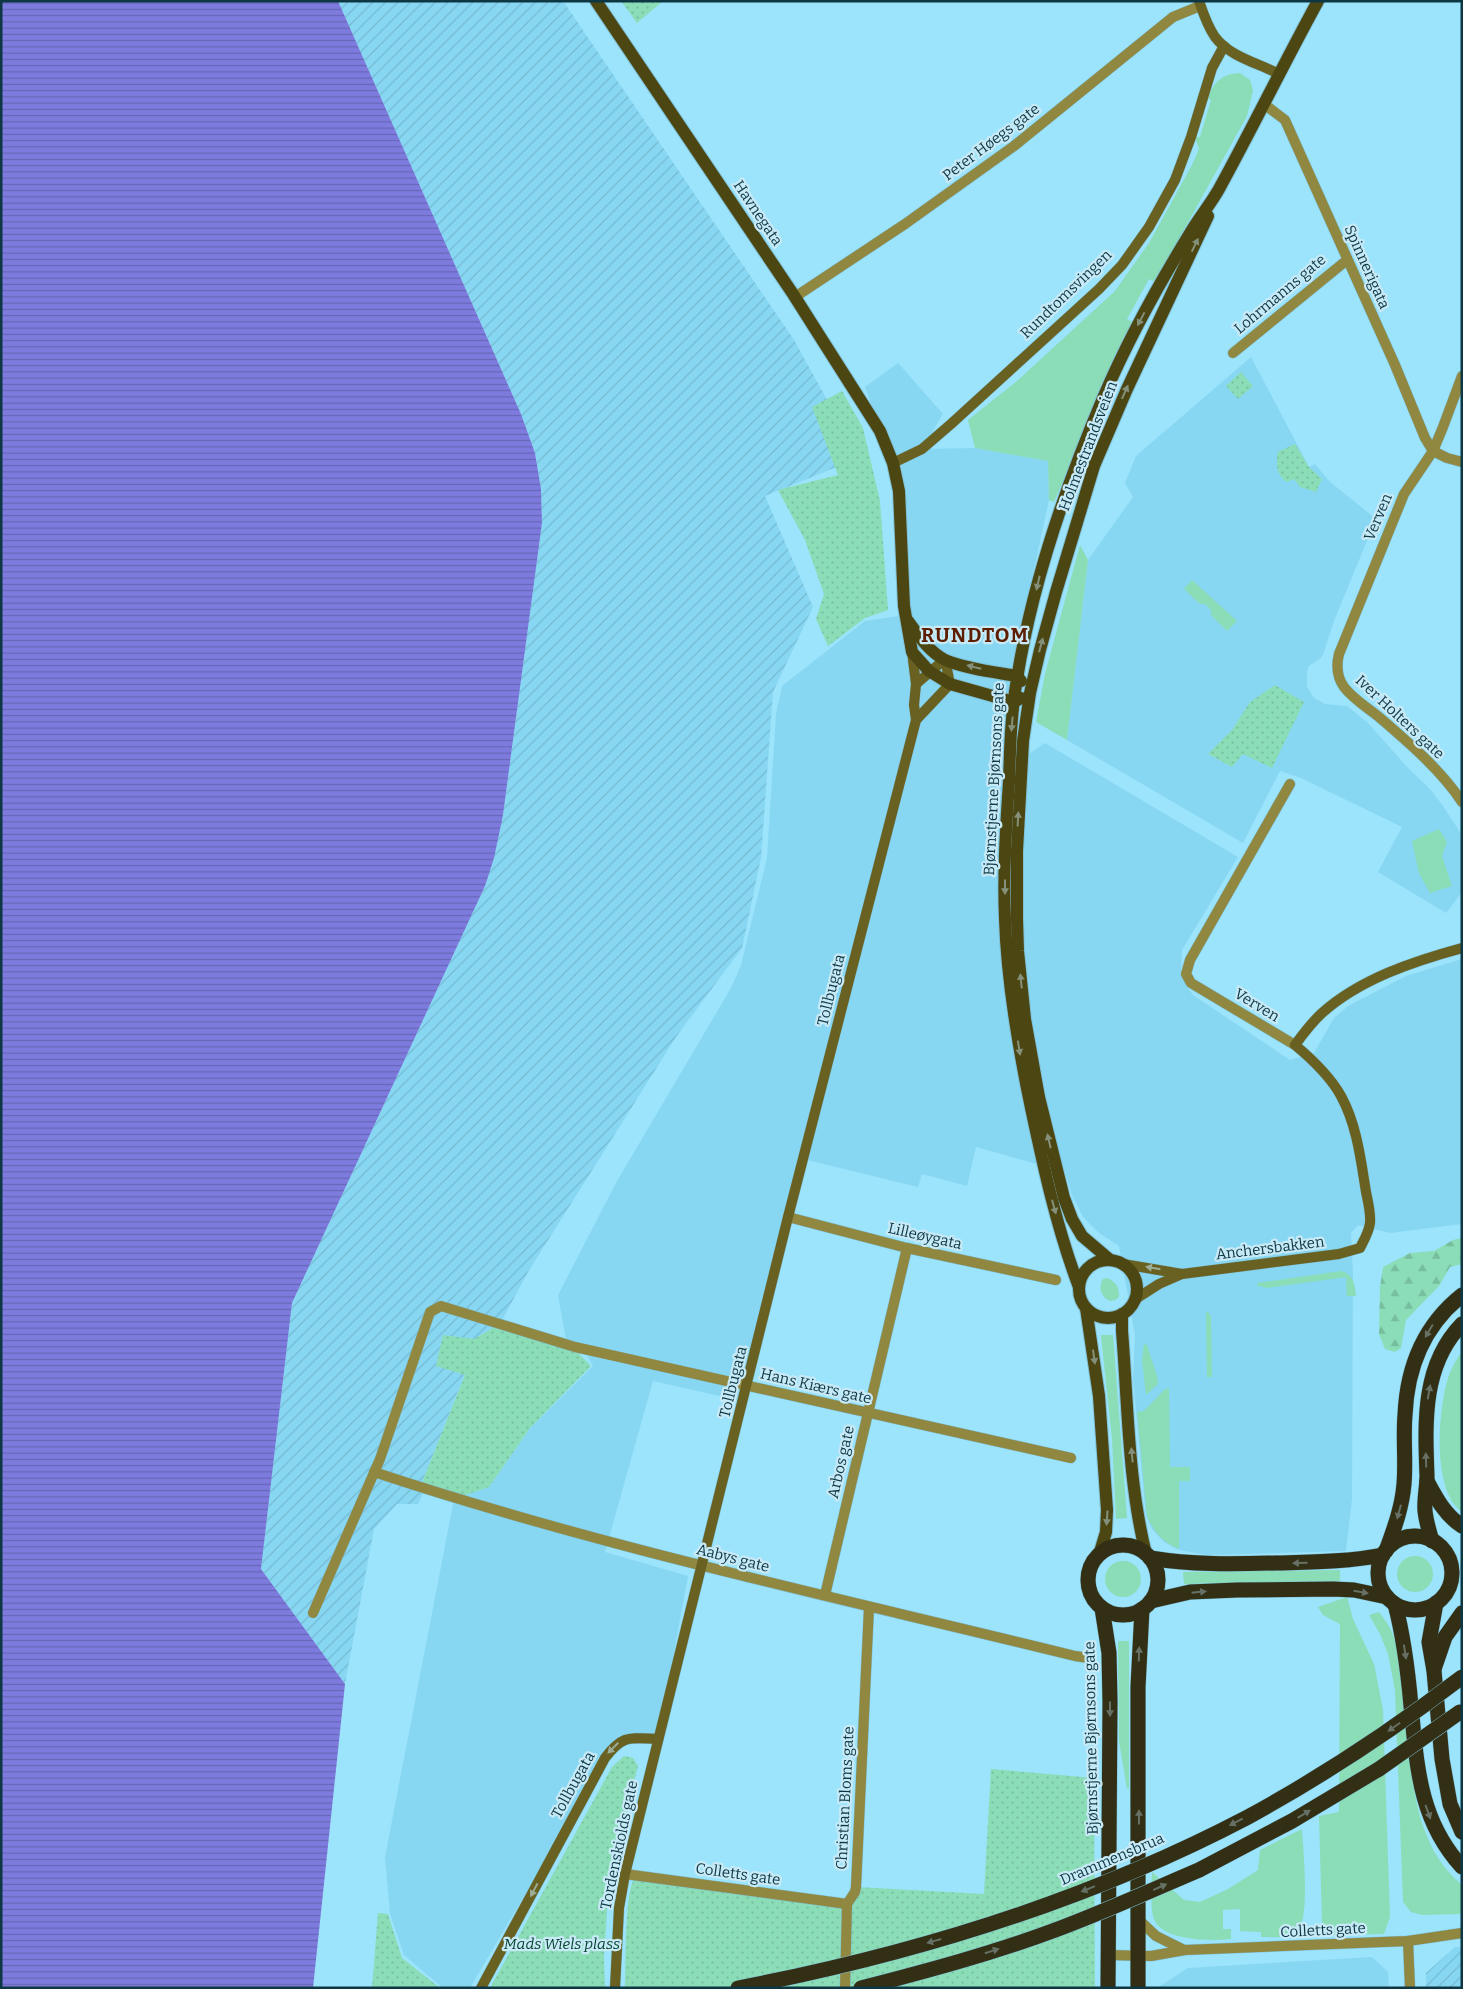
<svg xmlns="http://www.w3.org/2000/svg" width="1463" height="1989" viewBox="0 0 1463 1989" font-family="Bitter,serif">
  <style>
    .built { fill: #88d7f2 }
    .industrial { fill: url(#industrial-furrows) }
    .green { fill: #8addb6 }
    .forest { fill: url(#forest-firs) }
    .park { fill: url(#park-dots) }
    .water { fill: url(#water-rules) }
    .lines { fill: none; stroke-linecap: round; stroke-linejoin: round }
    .street-casing { stroke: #80c1d7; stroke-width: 11 }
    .secondary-casing { stroke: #80c1d7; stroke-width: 11 }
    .primary-casing { stroke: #80c1d7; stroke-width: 14 }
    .highway-casing { stroke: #80c1d7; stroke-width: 16 }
    .street { stroke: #908841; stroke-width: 10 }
    .secondary { stroke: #686121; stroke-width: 10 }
    .primary { stroke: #4c4612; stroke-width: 12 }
    .highway { stroke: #322f15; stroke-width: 15 }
    .highway-bridge-casing { stroke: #80c1d7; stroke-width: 16; stroke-linecap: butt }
    .highway-bridge { stroke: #322f15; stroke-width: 15 }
    .oneway { fill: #849079 }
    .oneway2 { fill: #9dac97 }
    .oneway3 { fill: #667064 }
    .labels { text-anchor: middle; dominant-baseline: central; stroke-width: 4.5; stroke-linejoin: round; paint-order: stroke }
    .street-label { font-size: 15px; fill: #0e3744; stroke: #c8eaf7 }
    .park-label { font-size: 15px; font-style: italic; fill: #013f2a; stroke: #c8eaf7 }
    .district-label { font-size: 20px; font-weight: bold; letter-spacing: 1px; fill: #5c1d00; stroke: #c8eaf7 }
  </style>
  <defs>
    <pattern id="industrial-furrows" width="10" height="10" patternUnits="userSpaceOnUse" patternTransform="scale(1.25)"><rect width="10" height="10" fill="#88d7f2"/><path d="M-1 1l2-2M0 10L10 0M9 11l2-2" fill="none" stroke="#74b9d1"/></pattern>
    <pattern id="forest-firs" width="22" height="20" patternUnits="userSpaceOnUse" patternTransform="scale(1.25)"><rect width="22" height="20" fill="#8addb6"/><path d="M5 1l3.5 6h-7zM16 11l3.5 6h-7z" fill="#76be9e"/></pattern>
    <pattern id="park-dots" width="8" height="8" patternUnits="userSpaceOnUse" patternTransform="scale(1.25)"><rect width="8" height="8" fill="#8addb6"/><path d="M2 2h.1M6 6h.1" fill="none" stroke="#76be9e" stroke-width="1.8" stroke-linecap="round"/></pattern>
    <pattern id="water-rules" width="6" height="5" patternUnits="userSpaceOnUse" patternTransform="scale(1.25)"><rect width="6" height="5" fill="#7e7bde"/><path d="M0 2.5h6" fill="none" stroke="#6666b6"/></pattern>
  </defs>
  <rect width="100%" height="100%" fill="#9ce3fc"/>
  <g class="built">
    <polygon points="1251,357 1309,467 1315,464 1329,481 1376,519 1334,621 1324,652 1321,658 1309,666 1307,671 1307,687 1314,698 1325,704 1347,706 1368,723 1408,768 1430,789 1443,806 1462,835 1462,892 1446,913 1378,872 1402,827 1301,778 1280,771 1243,843 1067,740 1088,560 1133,497 1125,483 1136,456"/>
    <polygon points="898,363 943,414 922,449 975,448 1048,461 1049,500 1020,634 1000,774 1045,743 1238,857 1182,950 1181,974 1187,987 1193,995 1290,1060 1314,1053 1334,1018 1348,1006 1406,976 1462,959 1462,1224 1390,1233 1358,1225 1351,1233 1353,1273 1352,1499 1346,1551 1207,1555 1179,1550 1164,1542 1152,1529 1146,1516 1133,1379 1135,1335 1119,1246 1099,1233 1083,1217 1072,1195 1065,1172 976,1147 967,1186 922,1174 918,1187 803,1159 737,1400 653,1381 605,1552 688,1576 658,1739 630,1738 605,1758 470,1988 443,1988 404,1955 390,1914 385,1857 454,1499 489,1487 530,1428 593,1366 581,1344 567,1345 558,1295 617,1181 731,988 741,965 767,858 776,714 782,686 865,621 906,615 893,463 865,387"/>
    <polygon points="1372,1957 1388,1972 1389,1988 1157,1988 1188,1968"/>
  </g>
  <g class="industrial">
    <polygon points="338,1 563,1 794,340 859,458 765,496 813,607 773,692 761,858 742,948 676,1037 528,1272 500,1324 474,1339 465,1374 423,1480 425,1489 418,1504 397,1504 374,1529 345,1684 261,1569 292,1303 485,886 503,815 542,523 541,489 535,453 521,414"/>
    <polygon points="1455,1947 1462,1947 1462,1988 1426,1988 1426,1973"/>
  </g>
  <g class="green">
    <path d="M 1240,73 L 1250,80 L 1253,91 L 1247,116 L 1155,282 L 1149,279 L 1127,319 L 1133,322 L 1054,502 L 1049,500 L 1048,461 L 975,448 L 968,420 L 1017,381 L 1115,291 L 1149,243 L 1192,165 L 1199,149 L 1195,137 L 1200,137 L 1211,100 L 1207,98 C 1215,82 1221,74 1240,73 Z"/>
    <polygon points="1080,545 1088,560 1067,740 1036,722 1045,674"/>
    <polygon points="1192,580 1237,621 1227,631 1211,615 1211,610 1205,604 1200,604 1184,589"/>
    <polygon points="1439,829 1447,842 1442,856 1452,886 1430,893 1419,873 1412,841"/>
    <path d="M 1341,1271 C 1354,1275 1355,1284 1356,1296 L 1347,1296 L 1346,1277 L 1267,1288 L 1258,1286 L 1257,1283 Z"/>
    <path d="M 1107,1278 C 1115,1281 1120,1288 1119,1297 C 1108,1309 1095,1290 1103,1279 Z"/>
    <polygon points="1206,1312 1208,1312 1211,1317 1212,1377 1207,1377"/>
    <polygon points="1101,1335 1113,1335 1127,1518 1116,1519 1112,1439"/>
    <polygon points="1144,1344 1147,1345 1157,1376 1158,1384 1146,1395 1142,1360"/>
    <path d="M 1462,1351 L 1462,1512 C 1431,1491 1438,1407 1449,1375 C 1452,1367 1457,1359 1462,1351 Z"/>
    <path d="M 1169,1388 L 1170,1467 L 1190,1467 L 1190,1481 L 1179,1481 L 1179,1549 C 1162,1542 1154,1532 1147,1516 L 1137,1412 L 1144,1411 L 1165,1389 Z"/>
    <circle cx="1415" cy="1574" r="18"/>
    <circle cx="1123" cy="1579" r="18"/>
    <polygon points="1340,1570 1340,1581 1184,1584 1183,1572"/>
    <polygon points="1347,1597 1353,1619 1374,1664 1383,1710 1390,1917 1384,1934 1334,1935 1322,1925 1319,1816 1339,1812 1340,1624 1323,1615 1318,1607"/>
    <path d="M 1379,1612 C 1398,1636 1398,1650 1402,1678 C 1413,1747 1403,1836 1462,1885 L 1462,1914 L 1422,1915 L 1411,1912 L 1403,1902 L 1395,1690 L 1388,1654 L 1380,1634 L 1369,1615 Z"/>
    <polygon points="1118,1641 1129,1641 1129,1788 1127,1789 1119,1741"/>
    <path d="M 1302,1829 C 1303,1848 1311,1923 1296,1933 C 1287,1939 1272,1937 1261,1937 L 1261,1932 L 1240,1931 L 1240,1909 L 1223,1910 L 1223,1929 L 1231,1929 L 1231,1939 C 1212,1941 1168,1941 1156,1923 C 1149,1913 1152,1884 1152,1872 L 1184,1900 L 1200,1902 L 1228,1889 L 1258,1870 L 1260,1850 Z"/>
  </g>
  <polygon class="forest" points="1462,1238 1462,1264 1450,1267 1439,1286 1406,1320 1401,1348 1395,1352 1385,1349 1379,1334 1380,1287 1383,1267 1410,1253 1434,1251 1453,1240"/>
  <g class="park">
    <polygon points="621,1 663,1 637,23"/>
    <polygon points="1241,372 1253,386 1238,399 1226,386"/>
    <polygon points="842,391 863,428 880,501 888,610 865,618 828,646 816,619 824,594 805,540 778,490 838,475 812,407"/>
    <path d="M 1295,444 L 1309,467 L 1322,479 L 1316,492 L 1300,487 L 1294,479 L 1287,482 C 1276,475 1276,464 1278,452 Z"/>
    <polygon points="1275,685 1304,702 1272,768 1243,754 1232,767 1208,754 1232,730 1250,702"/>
    <polygon points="500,1324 574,1349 591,1366 530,1428 489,1487 454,1499 425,1489 423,1480 465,1375 436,1366 443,1335 474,1339"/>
    <polygon points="624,1756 633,1758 638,1766 609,1880 604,1958 605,1988 490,1988 612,1767"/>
    <path d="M 991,1769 L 1094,1778 L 1095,1988 L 625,1988 C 626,1967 624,1888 636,1876 L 847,1904 L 856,1887 L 984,1894 Z"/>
    <polygon points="378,1913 388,1914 402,1958 440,1988 372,1988"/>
  </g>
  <polygon class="water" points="1,1 338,1 521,414 535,453 541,489 542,523 503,815 494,858 485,886 292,1303 261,1569 345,1684 313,1988 1,1988"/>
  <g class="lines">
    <defs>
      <g id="street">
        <polyline points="1264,104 1285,120 1395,365 1425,438 1433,451"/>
        <polyline points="795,297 905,224 1014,146 1173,17 1200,6"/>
        <polyline points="1233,353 1347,260"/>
        <path d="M 1462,376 L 1443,427 L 1433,451 L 1404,494 L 1339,654 C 1336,666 1337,677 1344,687 C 1353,699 1368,708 1379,717 C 1408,742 1441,770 1462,802"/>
        <polyline points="1433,451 1447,458 1462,462"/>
        <polyline points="1290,784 1190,960 1186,974 1191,983 1295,1045"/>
        <polyline points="788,1217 907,1248 1056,1280"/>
        <path d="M 374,1472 C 603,1548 840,1598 1075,1656 L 1089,1658"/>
        <polyline points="825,1595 907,1248"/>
        <polyline points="313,1613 380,1459 430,1312 441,1306 575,1347 1071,1458"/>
        <polyline points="625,1874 847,1904"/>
        <polyline points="1139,1920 1156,1936 1184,1950"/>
        <polyline points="1408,1941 1410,1988"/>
        <polyline points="1109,1955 1151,1956 1185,1950 1408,1941 1462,1933"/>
        <polyline points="845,1988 847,1904 855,1892 856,1887 869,1607"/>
      </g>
      <g id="secondary">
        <path d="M 1199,1 C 1203,13 1208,27 1215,37 C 1230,57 1258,63 1279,74"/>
        <polyline points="893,463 922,449 951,424 1099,289 1122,265 1149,227 1175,180 1191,137 1212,68 1224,46"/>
        <polyline points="916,720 950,684 945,659 916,684"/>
        <polyline points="1123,1264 1182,1274"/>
        <path d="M 1134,1300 L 1159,1284 L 1182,1274 L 1339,1254 L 1360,1248 C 1364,1240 1369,1232 1370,1223 C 1371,1213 1368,1202 1366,1192 C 1361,1161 1357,1125 1341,1096 C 1330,1076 1313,1060 1295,1045 C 1303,1034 1312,1022 1322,1013 C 1360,979 1414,961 1462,948"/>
        <path d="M 481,1988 L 605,1758 C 623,1734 630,1738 658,1739"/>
        <polyline points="615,1988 619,1908 625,1874 788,1217 916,720 914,705 916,684 912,652"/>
      </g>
      <g id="primary">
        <polyline points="596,1 793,294 880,431 893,463 899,491 904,606 912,652 929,671 950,684 1014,702 1021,698"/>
        <path d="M 908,621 C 918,635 929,652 945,660 C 967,669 994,672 1017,676 L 1021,681"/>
        <polyline points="1109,1259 1082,1236 1072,1219 1064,1198 1039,1097 1025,1019 1018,951 1017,919 1017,851 1023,741 1030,693 1040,650 1056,592 1094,466 1127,389 1208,216"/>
        <circle cx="1108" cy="1289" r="29"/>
        <path d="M 1079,1287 C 1057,1229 1044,1169 1031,1108 C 1018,1046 1007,983 1005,919 C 1003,873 1006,827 1009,782 C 1010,747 1011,713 1017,679 C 1032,583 1065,488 1103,398 C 1127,342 1157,287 1189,235 C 1198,219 1210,205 1219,189 C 1253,127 1284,63 1318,1"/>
        <polyline points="1086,1308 1099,1396 1107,1510 1106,1532 1099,1555"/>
        <path d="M 1122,1314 L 1122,1331 C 1128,1405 1128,1482 1146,1554"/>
      </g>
      <g id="highway">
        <path d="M 1427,1481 C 1436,1498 1445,1515 1462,1526"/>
        <circle cx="1415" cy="1573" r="37"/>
        <path d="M 1432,1541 C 1429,1531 1426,1521 1425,1511 C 1424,1499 1427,1487 1427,1476 C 1425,1422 1422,1365 1462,1324"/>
        <circle cx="1123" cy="1580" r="35"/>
        <path d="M 1386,1551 C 1394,1529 1402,1508 1404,1484 C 1406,1461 1403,1438 1405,1415 C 1407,1367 1423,1326 1462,1295"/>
        <path d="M 1150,1558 C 1192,1565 1233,1564 1276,1563 C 1312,1562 1347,1562 1383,1555"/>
        <polyline points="1151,1601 1190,1592 1237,1590 1333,1589 1354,1590 1387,1597"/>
        <polyline points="1436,1603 1429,1642 1434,1671 1442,1759 1450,1804 1462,1832"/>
        <path d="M 1395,1604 C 1404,1638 1408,1672 1411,1706 C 1417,1766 1419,1820 1462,1867"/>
        <polyline points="1102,1608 1109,1653 1110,1702 1108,1988"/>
        <polyline points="1434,1669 1445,1637 1462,1613"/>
        <polyline points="1199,1870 1292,1821 1379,1769"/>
        <polyline points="1138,1988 1138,1687 1142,1609"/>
      </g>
    </defs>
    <use href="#street" class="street-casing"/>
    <use href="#secondary" class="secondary-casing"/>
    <use href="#primary" class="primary-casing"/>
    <use href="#highway" class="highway-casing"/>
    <use href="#street" class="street"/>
    <use href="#secondary" class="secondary"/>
    <use href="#primary" class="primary"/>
    <use href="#highway" class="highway"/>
    <defs>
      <g id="highway-bridge">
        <polyline points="1379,1769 1460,1712"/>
        <path d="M 738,1988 C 915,1954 1088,1901 1248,1817 C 1323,1776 1394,1729 1462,1677"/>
        <path d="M 861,1988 C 927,1971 994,1953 1058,1929 C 1106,1911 1152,1890 1199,1870"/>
      </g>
    </defs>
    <use href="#highway-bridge" class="highway-bridge-casing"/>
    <use href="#highway-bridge" class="highway-bridge"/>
  </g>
  <defs><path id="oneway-solid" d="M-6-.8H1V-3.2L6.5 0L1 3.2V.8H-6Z" transform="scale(1.25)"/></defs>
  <g class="oneway">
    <use href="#oneway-solid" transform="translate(1195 245) rotate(-64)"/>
    <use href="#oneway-solid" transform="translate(1141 319) rotate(118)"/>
    <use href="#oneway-solid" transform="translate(1125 392) rotate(-66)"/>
    <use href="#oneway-solid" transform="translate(1038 583) rotate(103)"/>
    <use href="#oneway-solid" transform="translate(1041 645) rotate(-75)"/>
    <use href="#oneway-solid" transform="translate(974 667) rotate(-166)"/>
    <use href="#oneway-solid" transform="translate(1012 724) rotate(95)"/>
    <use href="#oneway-solid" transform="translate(1018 819) rotate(-87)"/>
    <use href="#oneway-solid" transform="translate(1005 887) rotate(90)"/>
    <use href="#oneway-solid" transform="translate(1021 981) rotate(-96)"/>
    <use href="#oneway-solid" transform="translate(1019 1048) rotate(81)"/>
    <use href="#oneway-solid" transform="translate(1049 1141) rotate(-103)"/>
    <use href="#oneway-solid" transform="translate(1054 1207) rotate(75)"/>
    <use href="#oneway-solid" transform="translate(1094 1357) rotate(82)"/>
    <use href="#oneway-solid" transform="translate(1132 1455) rotate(-95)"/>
    <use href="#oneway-solid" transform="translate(1107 1518) rotate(94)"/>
  </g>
  <g class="oneway2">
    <use href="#oneway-solid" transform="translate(1153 1268) rotate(-170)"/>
    <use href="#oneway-solid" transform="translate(613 1748) rotate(135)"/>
    <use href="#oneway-solid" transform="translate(534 1890) rotate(118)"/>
  </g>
  <g class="oneway3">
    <use href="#oneway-solid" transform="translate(1429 1331) rotate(121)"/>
    <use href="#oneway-solid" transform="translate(1429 1392) rotate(-80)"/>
    <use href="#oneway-solid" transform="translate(1426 1460) rotate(-92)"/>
    <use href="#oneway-solid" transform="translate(1399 1512) rotate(105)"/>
    <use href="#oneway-solid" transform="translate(1300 1563) rotate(179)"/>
    <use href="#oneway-solid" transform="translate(1199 1592) rotate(-6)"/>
    <use href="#oneway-solid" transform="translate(1361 1592) rotate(10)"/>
    <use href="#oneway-solid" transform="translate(1405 1652) rotate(81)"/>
    <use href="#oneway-solid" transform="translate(1139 1654) rotate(-88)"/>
    <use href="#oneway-solid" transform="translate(1110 1709) rotate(90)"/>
    <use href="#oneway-solid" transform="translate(1394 1727) rotate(145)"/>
    <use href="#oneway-solid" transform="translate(1428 1812) rotate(70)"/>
    <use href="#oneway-solid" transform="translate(1304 1814) rotate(-31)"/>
    <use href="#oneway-solid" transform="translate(1139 1817) rotate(-90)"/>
    <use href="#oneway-solid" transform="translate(1236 1822) rotate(153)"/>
    <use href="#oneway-solid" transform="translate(1160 1887) rotate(-24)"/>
    <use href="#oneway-solid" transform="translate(1088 1889) rotate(158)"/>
    <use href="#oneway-solid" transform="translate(934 1941) rotate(164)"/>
    <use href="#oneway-solid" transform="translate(992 1951) rotate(-17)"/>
  </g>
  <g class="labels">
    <g class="street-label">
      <text transform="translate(991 142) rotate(-37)">Peter Høegs gate</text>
      <text transform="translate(758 213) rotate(56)">Havnegata</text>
      <text transform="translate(1367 267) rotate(66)">Spinnerigata</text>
      <text transform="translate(1066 294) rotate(-44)">Rundtomsvingen</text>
      <text transform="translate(1280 294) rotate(-40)">Lohrmanns gate</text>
      <text transform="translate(1088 446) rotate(-69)">Holmestrandsveien</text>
      <text transform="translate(1378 517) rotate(-67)">Verven</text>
      <text transform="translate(1400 717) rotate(43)">Iver Holters gate</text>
      <text transform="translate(994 779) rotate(-87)">Bjørnstjerne Bjørnsons gate</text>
      <text transform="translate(831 990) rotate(-76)">Tollbugata</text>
      <text transform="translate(1257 1005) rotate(31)">Verven</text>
      <text transform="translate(925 1236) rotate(13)">Lilleøygata</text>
      <text transform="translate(1270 1248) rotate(-7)">Anchersbakken</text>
      <text transform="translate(733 1382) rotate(-76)">Tollbugata</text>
      <text transform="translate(816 1386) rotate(13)">Hans Kiærs gate</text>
      <text transform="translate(841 1462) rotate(-77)">Arbos gate</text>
      <text transform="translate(733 1558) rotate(14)">Aabys gate</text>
      <text transform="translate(1091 1738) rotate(-91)">Bjørnstjerne Bjørnsons gate</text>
      <text transform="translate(573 1785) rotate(-61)">Tollbugata</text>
      <text transform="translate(845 1798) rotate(-87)">Christian Bloms gate</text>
      <text transform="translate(619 1845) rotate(-78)">Tordenskiolds gate</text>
      <text transform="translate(1112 1859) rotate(-23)">Drammensbrua</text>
      <text transform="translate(738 1874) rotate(8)">Colletts gate</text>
      <text transform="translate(1323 1930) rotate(-3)">Colletts gate</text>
    </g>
    <g class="park-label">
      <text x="562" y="1944">Mads Wiels plass</text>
    </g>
    <g class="district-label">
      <text x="975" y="635">RUNDTOM</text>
    </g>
  </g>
  <rect width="1463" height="1989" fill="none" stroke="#0e3744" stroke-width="5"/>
</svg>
